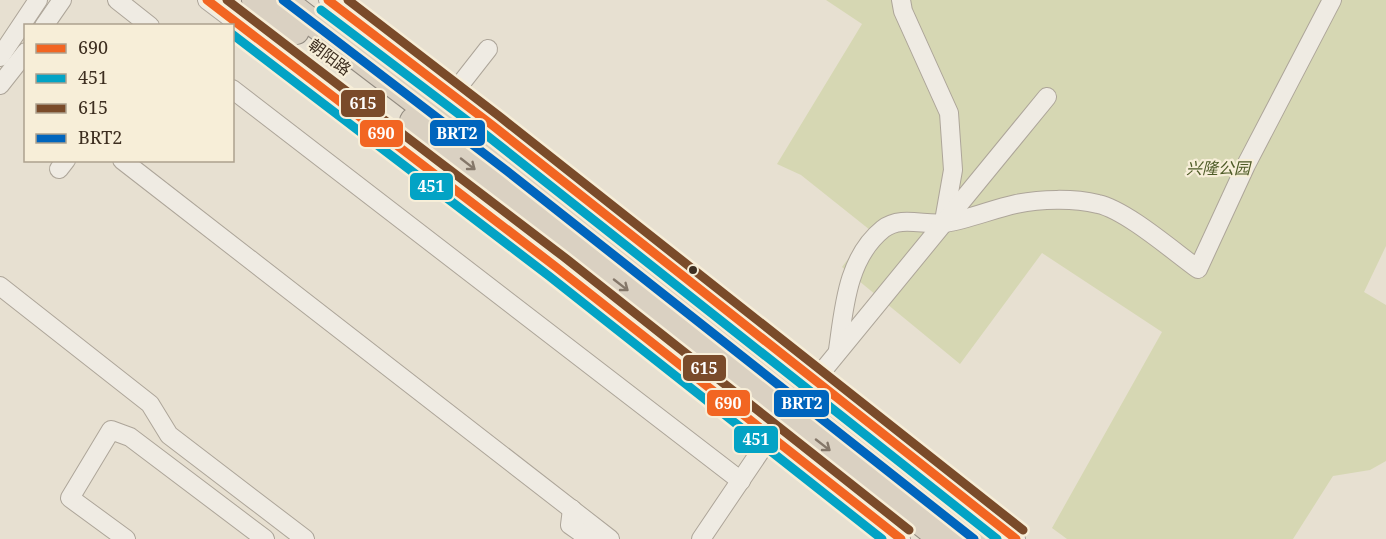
<svg xmlns="http://www.w3.org/2000/svg" width="1386" height="539" viewBox="0 0 1386 539" font-family="'Noto Serif','Noto Sans SC',serif">
  <style>
    .green { fill: #d6d7b3 }
    .lines { fill: none; stroke-linecap: round; stroke-linejoin: round }
    .minor-casing { stroke: #ada599; stroke-width: 20 }
    .highway-casing { stroke: #928b80; stroke-width: 28 }
    .minor { stroke: #efebe3; stroke-width: 18 }
    .highway { stroke: #dad1c2; stroke-width: 26 }
    .bus-1-casing { stroke: #f7eed8; stroke-width: 14 }
    .bus-2-casing { stroke: #f7eed8; stroke-width: 14 }
    .bus-3-casing { stroke: #f7eed8; stroke-width: 14 }
    .bus-4-casing { stroke: #f7eed8; stroke-width: 14 }
    .bus-1 { stroke: #f26522; stroke-width: 9 }
    .bus-2 { stroke: #03a3c5; stroke-width: 9 }
    .bus-3 { stroke: #7a4b2a; stroke-width: 9 }
    .bus-4 { stroke: #0065bd; stroke-width: 9 }
    .oneway { stroke: #847769 }
    .bus-dot { fill: #3d2e20; stroke: #f7eed8; stroke-width: 2 }
    .labels { text-anchor: middle; dominant-baseline: central; stroke-width: 4.5; stroke-linejoin: round; paint-order: stroke }
    .street-label { font-size: 16px; fill: #3d2e20; stroke: #f7eed8 }
    .park-label { font-size: 16px; font-style: italic; fill: #4d5a26; stroke: #f7eed8 }
    .line-badge { stroke: #f7eed8; stroke-width: 2 }
    .badge-label { font-size: 16px; text-anchor: middle; font-weight: bold; fill: #fff }
  </style>
  <rect width="100%" height="100%" fill="#e7e0d1"/>
  <polygon class="green" points="826,0 1386,0 1386,246 1364,292 1386,305 1386,461 1370,470 1333,476 1293,539 1067,539 1052,528 1162,332 1042,253 960,364 842,267 870,230 801,175 777,164 862,24"/>
  <g class="lines">
    <defs>
      <g id="minor">
        <polyline points="117,0 150,26"/>
        <path d="M 207,0 C 441,177 673,355 901,539"/>
        <polyline points="328,0 492,125 1016,539"/>
        <polyline points="901,0 903,11 949,113 953,170 944,221"/>
        <polyline points="44,26 62,0"/>
        <polyline points="0,57 38,0"/>
        <polyline points="0,85 26,52"/>
        <polyline points="232,89 741,481"/>
        <polyline points="452,95 488,49"/>
        <polyline points="122,160 610,539"/>
        <polyline points="59,169 66,160"/>
        <polyline points="0,286 150,404 169,435 305,539"/>
        <path d="M 838,350 C 844,308 847,258 883,229 C 901,215 925,226 945,223 C 969,219 993,209 1016,204 C 1041,199 1073,198 1098,204 C 1126,210 1173,251 1198,269 L 1246,165 L 1332,0"/>
        <polyline points="572,509 570,525 590,539"/>
        <polyline points="126,539 70,498 111,430 130,437 265,539"/>
        <polyline points="701,539 772,434 798,401 1047,97"/>
      </g>
      <g id="highway">
        <polyline points="255,0 296,31"/>
        <polyline points="283,0 507,171 974,539"/>
        <polyline points="413,121 942,539"/>
      </g>
    </defs>
    <use href="#minor" class="minor-casing"/>
    <use href="#highway" class="highway-casing"/>
    <use href="#minor" class="minor"/>
    <use href="#highway" class="highway"/>
    <defs>
      <g id="bus-1">
        <polyline points="207,0 556,267 901,539"/>
        <polyline points="328,0 492,125 1016,539"/>
      </g>
      <g id="bus-2">
        <polyline points="321,10 485,134 997,539"/>
        <polyline points="232,34 549,276 882,539"/>
      </g>
      <g id="bus-3">
        <polyline points="227,0 564,257 909,530"/>
        <polyline points="348,0 499,116 1023,530"/>
      </g>
      <polyline id="bus-4" points="283,0 507,171 974,539"/>
    </defs>
    <use href="#bus-1" class="bus-1-casing"/>
    <use href="#bus-2" class="bus-2-casing"/>
    <use href="#bus-3" class="bus-3-casing"/>
    <use href="#bus-4" class="bus-4-casing"/>
    <use href="#bus-1" class="bus-1"/>
    <use href="#bus-2" class="bus-2"/>
    <use href="#bus-3" class="bus-3"/>
    <use href="#bus-4" class="bus-4"/>
  </g>
  <defs><path id="oneway-shaft" d="M-6 0H5M1.5-3L5.5 0L1.5 3" fill="none" stroke-width="1.6" stroke-linecap="round" stroke-linejoin="round" transform="scale(1.5)"/></defs>
  <g class="oneway">
    <use href="#oneway-shaft" transform="translate(468 164) rotate(38)"/>
    <use href="#oneway-shaft" transform="translate(621 285) rotate(38)"/>
    <use href="#oneway-shaft" transform="translate(823 445) rotate(38)"/>
  </g>
  <circle class="bus-dot" cx="693" cy="270" r="5"/>
  <g class="labels">
    <g class="street-label">
      <text transform="translate(330 57) rotate(37)">朝阳路</text>
    </g>
    <g class="park-label">
      <text x="1218" y="168">兴隆公园</text>
    </g>
  </g>
  <g class="line-badge">
    <rect x="340" y="89" width="46" height="29" rx="6" fill="#7a4b2a"/>
    <rect x="429" y="119" width="57" height="28" rx="6" fill="#0065bd"/>
    <rect x="359" y="119" width="45" height="29" rx="6" fill="#f26522"/>
    <rect x="409" y="172" width="45" height="29" rx="6" fill="#03a3c5"/>
    <rect x="682" y="354" width="45" height="28" rx="6" fill="#7a4b2a"/>
    <rect x="706" y="389" width="45" height="28" rx="6" fill="#f26522"/>
    <rect x="773" y="389" width="57" height="29" rx="6" fill="#0065bd"/>
    <rect x="733" y="425" width="46" height="29" rx="6" fill="#03a3c5"/>
  </g>
  <g class="badge-label">
    <text x="363" y="109">615</text>
    <text x="457" y="139">BRT2</text>
    <text x="381" y="139">690</text>
    <text x="431" y="192">451</text>
    <text x="704" y="374">615</text>
    <text x="728" y="409">690</text>
    <text x="802" y="409">BRT2</text>
    <text x="756" y="445">451</text>
  </g>
  <rect x="24" y="24" width="210" height="138" fill="#f7eed8" stroke="#ada18e" stroke-width="1.5"/>
  <rect x="36" y="44" width="30" height="9" fill="#f26522" stroke="#ada18e" stroke-width="1.5"/>
  <text x="78" y="54" font-size="18" fill="#3d2e20">690</text>
  <rect x="36" y="74" width="30" height="9" fill="#03a3c5" stroke="#ada18e" stroke-width="1.5"/>
  <text x="78" y="84" font-size="18" fill="#3d2e20">451</text>
  <rect x="36" y="104" width="30" height="9" fill="#7a4b2a" stroke="#ada18e" stroke-width="1.5"/>
  <text x="78" y="114" font-size="18" fill="#3d2e20">615</text>
  <rect x="36" y="134" width="30" height="9" fill="#0065bd" stroke="#ada18e" stroke-width="1.5"/>
  <text x="78" y="144" font-size="18" fill="#3d2e20">BRT2</text>
</svg>
